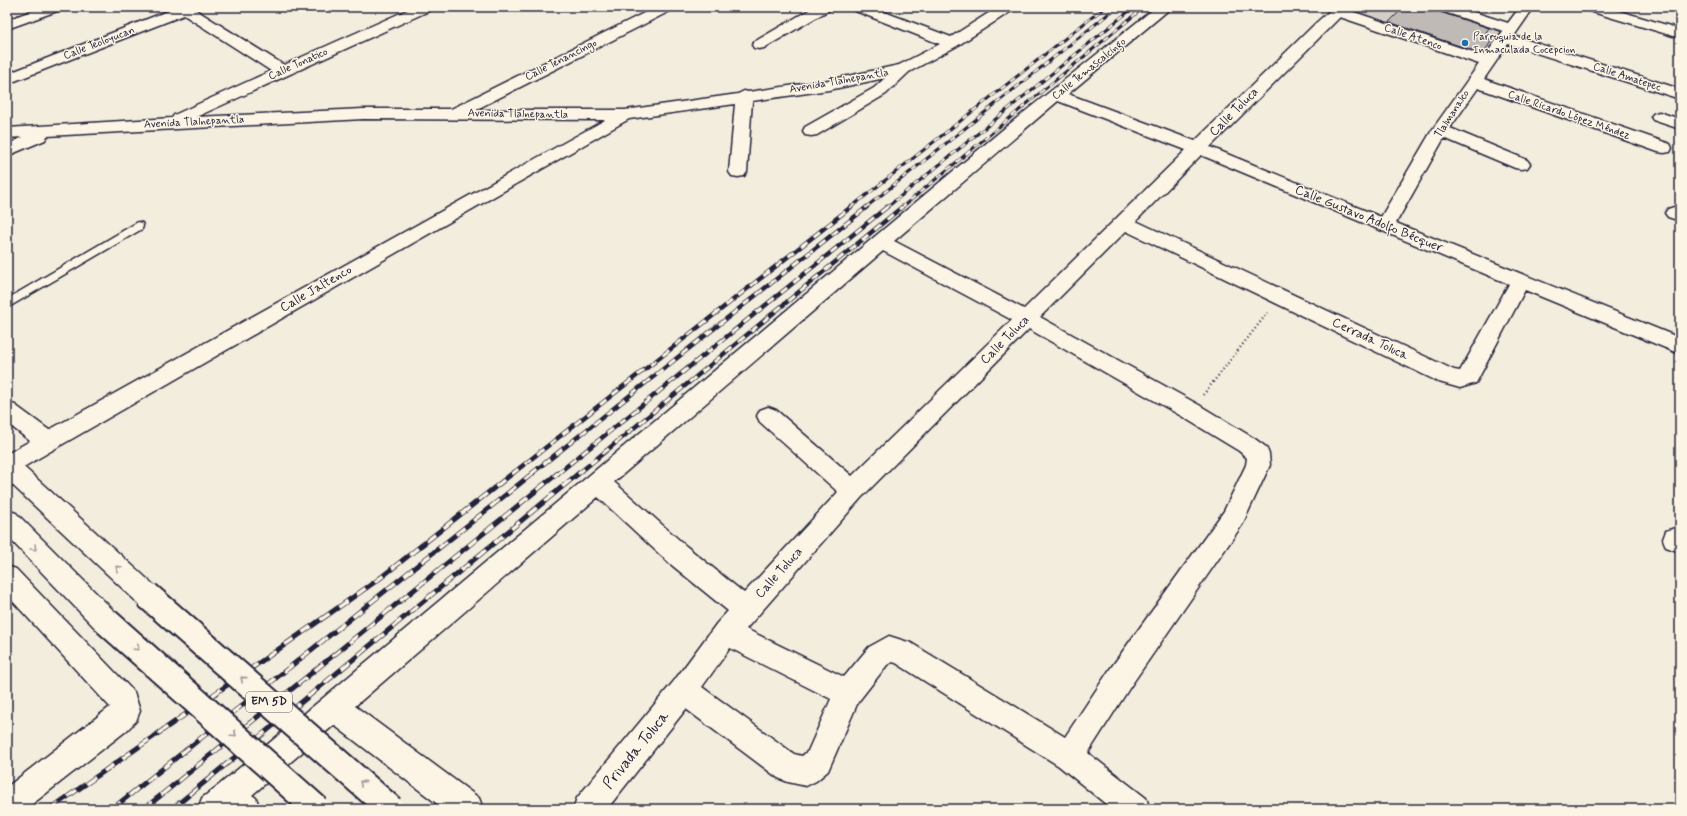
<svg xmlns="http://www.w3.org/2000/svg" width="1687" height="816" viewBox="0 0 1687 816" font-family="Mynerve,sans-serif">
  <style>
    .green { fill: #d4cfc6; stroke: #7b7880 }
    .building { fill: #bfbab6; stroke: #22223b }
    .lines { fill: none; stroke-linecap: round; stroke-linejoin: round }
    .lane-casing { stroke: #22223b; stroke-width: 3 }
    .street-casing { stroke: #22223b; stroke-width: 3 }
    .highway-casing { stroke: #22223b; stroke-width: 3 }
    .path { stroke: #22223b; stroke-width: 2.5; stroke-dasharray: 1 3; stroke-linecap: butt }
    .lane { fill: #fcf5e5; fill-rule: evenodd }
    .street { fill: #fcf5e5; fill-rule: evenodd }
    .highway { fill: #fcf5e5; fill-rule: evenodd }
    .rail-far2-casing { stroke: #22223b; stroke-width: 3 }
    .rail-far1-casing { stroke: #22223b; stroke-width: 4.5 }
    .rail-casing { stroke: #22223b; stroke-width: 5 }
    .rail-far2 { stroke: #fcf5e5; stroke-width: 2; stroke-dasharray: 6; stroke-linecap: butt }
    .rail-far1 { stroke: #fcf5e5; stroke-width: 3; stroke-dasharray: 8; stroke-linecap: butt }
    .rail { stroke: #fcf5e5; stroke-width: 3.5; stroke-dasharray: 11; stroke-linecap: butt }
    .highway-bridge-casing { stroke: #22223b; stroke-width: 30; stroke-linecap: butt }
    .highway-bridge { stroke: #fcf5e5; stroke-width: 26 }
    .oneway { stroke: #9a9698 }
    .poi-dot { fill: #1f6fb2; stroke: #fcf5e5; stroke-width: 1.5 }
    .labels { text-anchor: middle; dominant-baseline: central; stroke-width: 3; stroke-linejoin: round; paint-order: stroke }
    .far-street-label { font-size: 11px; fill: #22223b; stroke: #fcf5e5 }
    .far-poi-label { font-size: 11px; fill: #22223b; stroke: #fcf5e5; text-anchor: start }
    .shield { fill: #fcf5e5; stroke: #63616e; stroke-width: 1 }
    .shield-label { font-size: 12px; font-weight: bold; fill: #22223b }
    .street-label { font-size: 13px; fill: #22223b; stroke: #fcf5e5 }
    .near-street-label { font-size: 16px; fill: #22223b; stroke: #fcf5e5 }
  </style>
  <rect width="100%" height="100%" fill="#f3edde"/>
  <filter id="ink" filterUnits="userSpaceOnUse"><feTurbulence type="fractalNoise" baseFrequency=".025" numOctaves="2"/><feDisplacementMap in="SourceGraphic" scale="8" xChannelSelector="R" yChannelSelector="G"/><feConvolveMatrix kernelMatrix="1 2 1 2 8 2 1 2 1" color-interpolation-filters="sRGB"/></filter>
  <g filter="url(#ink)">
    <polygon class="green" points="1345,7 1441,7 1508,28 1480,60 1339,11"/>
    <polygon class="building" points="1404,7 1425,7 1489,28 1483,37 1492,40 1483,54 1389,22"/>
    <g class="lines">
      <defs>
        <polygon id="lane" points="138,222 142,223 143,226 142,229 7,308 7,299"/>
        <g id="street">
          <polygon points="42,7 62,7 60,10 7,29 7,20"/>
          <polygon points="178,7 198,7 196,10 284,65 414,7 433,7 431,10 196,117 363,109 451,109 656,7 674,7 672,10 475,110 625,110 738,94 744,91 748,92 829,80 899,65 940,44 853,10 851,7 871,7 951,37 998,7 1015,7 1013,10 957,46 909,72 886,94 817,135 811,136 805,135 803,131 805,127 874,88 885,78 829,90 752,101 747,172 744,176 738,177 732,176 729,172 735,104 629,119 56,448 15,472 7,474 7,454 30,441 7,423 7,402 15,405 49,430 605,120 363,119 47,136 45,140 7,156 7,145 23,137 7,138 7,128 172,118 174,115 271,71 184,15 7,84 7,74"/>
          <polygon points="814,7 831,7 829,10 764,48 759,49 754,48 752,45 754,42"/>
          <path d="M 1156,7 L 1172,7 L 1068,94 L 1195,141 L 1317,22 L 1334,7 L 1350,7 L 1348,10 L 1485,56 L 1503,31 L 1438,10 L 1436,7 L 1458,7 L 1508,23 L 1520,7 L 1534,7 L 1514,36 L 1680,89 L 1680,99 L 1508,44 L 1484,79 L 1670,144 L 1672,148 L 1670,152 L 1664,153 L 1658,152 L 1478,88 L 1450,128 L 1527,160 L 1530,164 L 1527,168 L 1521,169 L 1515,168 L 1444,138 L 1396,223 L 1680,338 L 1680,354 L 1525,290 L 1476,383 L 1460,388 L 1439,382 L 1126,231 L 1040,317 L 1199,405 L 1255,439 L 1266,447 L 1269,454 L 1270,465 L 1242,525 L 1130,687 L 1088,753 L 1146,798 L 1150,809 L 1112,809 L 1059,766 L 896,663 L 892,662 L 887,665 L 858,702 L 828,771 L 816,781 L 806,786 L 788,782 L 778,778 L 686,709 L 607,809 L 573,809 L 577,798 L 674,681 L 717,623 L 728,611 L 668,562 L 598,497 L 355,706 L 479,798 L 483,809 L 444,809 L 334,725 L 252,795 L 256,798 L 260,809 L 198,809 L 202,798 L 219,785 L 1007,126 ZM 1340,17 L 1479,64 L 1432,130 L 1381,217 L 1210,147 ZM 1058,101 L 1186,150 L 1024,309 L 894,241 ZM 1201,155 L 1509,284 L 1460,371 L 1454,370 L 1136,221 ZM 883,251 L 1012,320 L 852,476 L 776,410 L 768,407 L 760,410 L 757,416 L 760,422 L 838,492 L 744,593 L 686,546 L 614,482 ZM 1029,329 L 1183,417 L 1239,451 L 1247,458 L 1246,465 L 1224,511 L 1110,669 L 1065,737 L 911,643 L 889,636 L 869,647 L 844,677 L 746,629 L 861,498 ZM 730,648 L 831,699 L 808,751 L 802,756 L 794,754 L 702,687 Z"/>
          <polygon points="1584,7 1606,7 1680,29 1680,38 1586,10"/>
          <polygon points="1659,112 1680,119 1680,129 1653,120 1651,117 1653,114"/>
          <polygon points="1674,207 1680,209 1680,221 1668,217 1665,213 1668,209"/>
          <polygon points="1675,528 1680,530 1680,552 1666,547 1663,539 1666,531"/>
          <polygon points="7,566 16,569 134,692 140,711 136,721 126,731 26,809 7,809 7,787 110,707 7,595"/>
        </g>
        <g id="highway">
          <polygon points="7,457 15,459 156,587 160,595 156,603 147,607 138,603 7,480"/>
          <polygon points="7,510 16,513 116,613 120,622 116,631 107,634 98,631 7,536"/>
        </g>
      </defs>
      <use href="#lane" class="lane-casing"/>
      <use href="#street" class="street-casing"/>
      <use href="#highway" class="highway-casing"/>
      <polyline class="path" points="1203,395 1269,311"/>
      <use href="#lane" class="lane"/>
      <use href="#street" class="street"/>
      <use href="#highway" class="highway"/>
      <defs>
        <g id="rail-far2">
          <polyline points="850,208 1105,7"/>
          <polyline points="865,208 1117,7"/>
          <polyline points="886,208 1134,7"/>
          <polyline points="901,208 1144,7"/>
        </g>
        <g id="rail-far1">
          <polyline points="512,474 851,207"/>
          <polyline points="531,474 867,207"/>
          <polyline points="557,474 887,207"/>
          <polyline points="578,474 902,207"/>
        </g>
        <g id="rail">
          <polyline points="50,809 379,579 513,473"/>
          <polyline points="112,809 533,473"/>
          <polyline points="144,809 558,473"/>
          <polyline points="172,809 579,473"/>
        </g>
      </defs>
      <use href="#rail-far2" class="rail-far2-casing"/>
      <use href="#rail-far1" class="rail-far1-casing"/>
      <use href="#rail" class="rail-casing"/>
      <use href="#rail-far2" class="rail-far2"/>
      <use href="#rail-far1" class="rail-far1"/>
      <use href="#rail" class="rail"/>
      <defs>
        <g id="highway-bridge">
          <polyline points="147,595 391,809"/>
          <polyline points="107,622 317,809"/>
        </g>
      </defs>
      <use href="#highway-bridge" class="highway-bridge-casing"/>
      <use href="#highway-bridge" class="highway-bridge"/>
    </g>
    <defs><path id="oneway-chevron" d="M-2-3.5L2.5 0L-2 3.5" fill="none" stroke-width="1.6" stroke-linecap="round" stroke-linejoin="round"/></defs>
    <g class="oneway">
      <use href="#oneway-chevron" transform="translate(34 548) rotate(45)"/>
      <use href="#oneway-chevron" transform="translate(118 568) rotate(-138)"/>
      <use href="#oneway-chevron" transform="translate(137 648) rotate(42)"/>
      <use href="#oneway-chevron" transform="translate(243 679) rotate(-139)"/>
      <use href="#oneway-chevron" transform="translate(234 734) rotate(42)"/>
      <use href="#oneway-chevron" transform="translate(362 783) rotate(-139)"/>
    </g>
  </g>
  <circle class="poi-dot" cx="1465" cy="43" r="4"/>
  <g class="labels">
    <g class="far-street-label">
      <text transform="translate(1413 37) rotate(19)">Calle Atenco</text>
      <text transform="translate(99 43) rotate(-21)">Calle Teoloyucan</text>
      <text transform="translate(561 60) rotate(-27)">Calle Tenancingo</text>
      <text transform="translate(298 64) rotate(-24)">Calle Tonatico</text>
      <text transform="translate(1089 69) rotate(-39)">Calle Temascalcingo</text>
      <text transform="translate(1627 77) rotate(18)">Calle Amatepec</text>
      <text transform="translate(839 81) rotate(-10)">Avenida Tlalnepantla</text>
      <text transform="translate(518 114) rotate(1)">Avenida Tlalnepantla</text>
      <text transform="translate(1452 114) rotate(-57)">Tlalmanalco</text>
      <text transform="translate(1569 115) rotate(19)">Calle Ricardo López Méndez</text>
      <text transform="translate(194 122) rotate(-3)">Avenida Tlalnepantla</text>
    </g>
    <g class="far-poi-label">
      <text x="1473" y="37">Parroquia de la<tspan x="1473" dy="13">Inmaculada Cocepcion</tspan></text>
    </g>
    <rect class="shield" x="246" y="692" width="46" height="20" rx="3"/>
    <g class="shield-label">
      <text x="269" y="702">EM 5D</text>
    </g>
    <g class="street-label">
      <text transform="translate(1234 112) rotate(-45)">Calle Toluca</text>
      <text transform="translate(1369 219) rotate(22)">Calle Gustavo Adolfo Bécquer</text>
      <text transform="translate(316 289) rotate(-30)">Calle Jaltenco</text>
      <text transform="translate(1370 339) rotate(25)">Cerrada Toluca</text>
      <text transform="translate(1005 340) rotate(-45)">Calle Toluca</text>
      <text transform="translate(779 573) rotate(-48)">Calle Toluca</text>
    </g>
    <g class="near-street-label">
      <text transform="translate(636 750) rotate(-51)">Privada Toluca</text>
    </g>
  </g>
  <rect width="1687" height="816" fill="none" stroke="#fcf5e5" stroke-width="24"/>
  <rect x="12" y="12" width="1663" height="792" fill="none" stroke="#22223b" stroke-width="1.5" filter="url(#ink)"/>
</svg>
